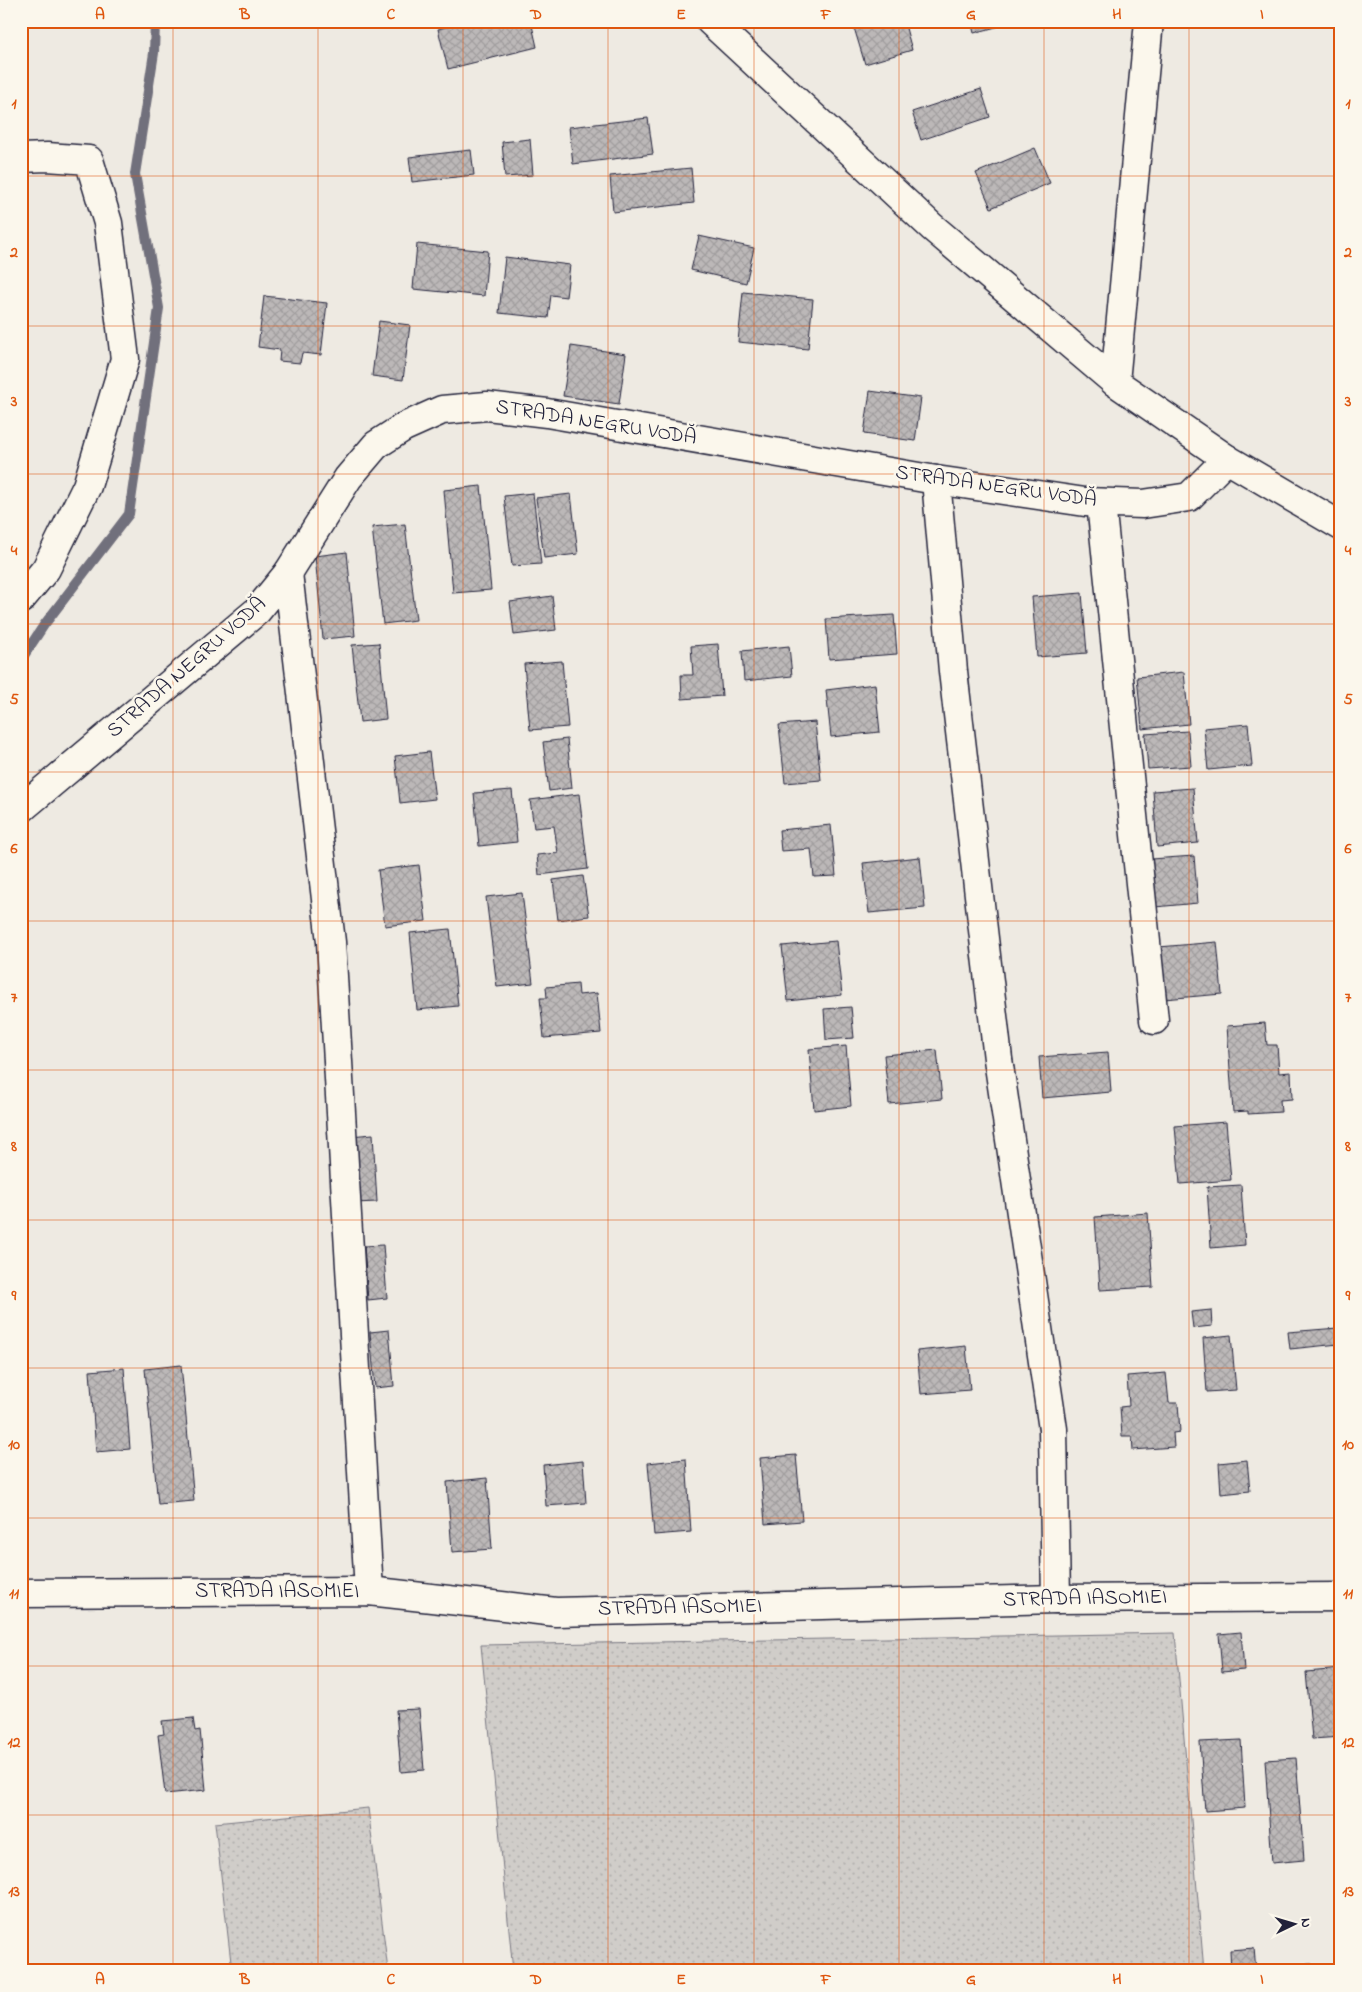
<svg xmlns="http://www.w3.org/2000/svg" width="1362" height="1992" viewBox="0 0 1362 1992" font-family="'Indie Flower',sans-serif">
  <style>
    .grass { fill: url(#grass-dots); stroke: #797882 }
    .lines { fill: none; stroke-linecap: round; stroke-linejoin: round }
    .stream { stroke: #716f7c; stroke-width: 10 }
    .building { fill: url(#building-cross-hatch); stroke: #22223b }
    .minor-casing { stroke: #22223b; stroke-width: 31 }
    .minor { stroke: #fbf7ec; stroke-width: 28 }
    .grid { fill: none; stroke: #de560e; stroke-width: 1; stroke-opacity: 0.55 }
    .labels { text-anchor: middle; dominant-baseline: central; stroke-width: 5; stroke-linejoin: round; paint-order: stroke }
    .street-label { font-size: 21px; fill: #22223b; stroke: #fbf7ec }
    .neatline { fill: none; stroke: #de560e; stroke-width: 2 }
    .grid-label { font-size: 16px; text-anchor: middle; font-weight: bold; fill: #de560e }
  </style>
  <defs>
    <pattern id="grass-dots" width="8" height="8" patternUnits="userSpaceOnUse" patternTransform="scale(1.25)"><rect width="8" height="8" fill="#d0cdc9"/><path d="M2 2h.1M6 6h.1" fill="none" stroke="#b2b0ae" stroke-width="1.8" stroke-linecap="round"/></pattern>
    <pattern id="building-cross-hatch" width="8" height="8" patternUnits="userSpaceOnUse" patternTransform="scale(1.25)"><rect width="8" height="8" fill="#bcb8b8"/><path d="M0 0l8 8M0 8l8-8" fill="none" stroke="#a19e9f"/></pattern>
  </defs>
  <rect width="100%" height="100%" fill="#eeeae2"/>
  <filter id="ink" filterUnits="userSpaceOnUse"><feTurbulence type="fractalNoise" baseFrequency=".02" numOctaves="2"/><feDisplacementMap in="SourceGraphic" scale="10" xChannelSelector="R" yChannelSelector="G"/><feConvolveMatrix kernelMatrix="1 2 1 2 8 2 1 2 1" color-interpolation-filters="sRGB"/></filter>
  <g filter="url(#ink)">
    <g class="grass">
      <polygon points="1175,1633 1204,1971 513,1971 481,1645"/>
      <polygon points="368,1808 388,1971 232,1971 215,1823"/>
    </g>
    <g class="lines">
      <polyline class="stream" points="21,660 44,625 129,514 159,308 135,174 154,53 155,21"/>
    </g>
    <g class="building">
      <polygon points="471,21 531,21 537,47 448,69 438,29"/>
      <polygon points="852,21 904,21 912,50 865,64"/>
      <polygon points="971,21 1018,21 974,33"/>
      <polygon points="981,89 990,117 921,140 912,112"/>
      <polygon points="648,118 653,154 573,164 569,127"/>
      <polygon points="530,139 533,175 505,177 502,142"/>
      <polygon points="1035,148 1050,183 991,208 976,173"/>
      <polygon points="471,150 474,175 412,182 409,157"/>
      <polygon points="691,168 694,203 613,212 610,176"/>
      <polygon points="699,236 754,248 746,283 691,270"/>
      <polygon points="417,244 488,251 484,296 413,289"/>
      <polygon points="505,257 570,265 566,297 551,295 548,318 499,313"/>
      <polygon points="743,292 813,299 808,349 738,342"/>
      <polygon points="264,296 327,303 321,355 302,353 300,363 279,361 280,350 258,347"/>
      <polygon points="379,321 410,325 403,380 372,376"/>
      <polygon points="571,346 626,354 619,404 563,396"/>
      <polygon points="870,391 921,398 915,441 864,434"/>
      <polygon points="481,486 491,590 453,593 444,490"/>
      <polygon points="533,493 541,564 512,566 504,496"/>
      <polygon points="571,494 578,554 544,558 536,498"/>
      <polygon points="405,524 416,620 383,624 372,527"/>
      <polygon points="347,552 355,636 323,639 315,556"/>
      <polygon points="1082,593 1087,653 1037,657 1032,597"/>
      <polygon points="552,596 556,630 514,635 510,602"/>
      <polygon points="894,615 897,654 829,659 826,619"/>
      <polygon points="379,643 386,719 360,722 352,645"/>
      <polygon points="718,644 722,696 682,699 681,675 693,675 691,646"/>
      <polygon points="789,646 792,676 744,681 742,651"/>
      <polygon points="562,661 568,727 530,730 524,664"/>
      <polygon points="1184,672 1189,724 1142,729 1137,677"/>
      <polygon points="875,684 880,732 831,737 826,690"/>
      <polygon points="815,722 821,780 785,783 779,725"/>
      <polygon points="1248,724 1252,766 1208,770 1204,728"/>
      <polygon points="1188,731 1191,766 1148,769 1145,734"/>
      <polygon points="567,739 572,788 549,791 543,742"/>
      <polygon points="429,752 435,799 400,803 395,756"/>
      <polygon points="1193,788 1198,843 1157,847 1153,791"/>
      <polygon points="512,790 517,842 479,846 474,793"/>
      <polygon points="579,794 588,869 539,875 537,855 558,853 554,826 534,828 530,800"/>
      <polygon points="831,825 836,876 814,877 811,849 781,851 779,830"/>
      <polygon points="1194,856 1198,903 1155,907 1151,859"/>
      <polygon points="920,857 925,908 869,913 863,863"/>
      <polygon points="419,865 426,921 385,926 378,870"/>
      <polygon points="583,876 589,916 558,920 553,880"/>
      <polygon points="522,893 533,983 497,987 486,897"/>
      <polygon points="450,929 458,1006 417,1010 410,933"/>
      <polygon points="836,941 842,995 788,1001 782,946"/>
      <polygon points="1217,942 1222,994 1164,999 1159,947"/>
      <polygon points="578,984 579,995 597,993 601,1033 544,1038 540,998 547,998 546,987"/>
      <polygon points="851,1007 854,1038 826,1040 824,1009"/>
      <polygon points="1265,1023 1267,1045 1277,1045 1279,1073 1291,1072 1292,1099 1280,1100 1281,1112 1248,1114 1248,1111 1233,1112 1227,1026"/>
      <polygon points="846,1046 851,1106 814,1110 809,1049"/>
      <polygon points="937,1050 942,1099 889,1104 884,1055"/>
      <polygon points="1108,1052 1111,1092 1042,1098 1039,1057"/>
      <polygon points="1226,1122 1231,1180 1180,1184 1175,1126"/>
      <polygon points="373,1134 377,1202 355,1203 350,1136"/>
      <polygon points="1241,1185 1245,1245 1211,1248 1207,1187"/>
      <polygon points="1148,1213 1153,1287 1100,1290 1095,1217"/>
      <polygon points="383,1245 387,1298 368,1300 364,1246"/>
      <polygon points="1211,1310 1212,1326 1193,1328 1191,1312"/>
      <polygon points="1338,1328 1339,1344 1290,1349 1288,1332"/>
      <polygon points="389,1330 394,1386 375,1388 370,1332"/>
      <polygon points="1231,1335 1236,1390 1207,1392 1203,1338"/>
      <polygon points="966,1346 970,1390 921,1394 917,1351"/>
      <polygon points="181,1365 194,1501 158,1504 145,1369"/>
      <polygon points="124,1368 130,1449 96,1452 90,1371"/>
      <polygon points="1166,1373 1169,1403 1178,1403 1180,1432 1173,1433 1174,1447 1133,1450 1132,1436 1122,1436 1120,1407 1129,1406 1127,1376"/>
      <polygon points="796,1455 802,1521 765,1524 760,1458"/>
      <polygon points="686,1459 691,1532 654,1535 648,1463"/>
      <polygon points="1247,1460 1250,1491 1221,1494 1219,1463"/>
      <polygon points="583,1461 586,1503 546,1506 543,1465"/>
      <polygon points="487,1478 492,1549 452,1552 447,1482"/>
      <polygon points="1241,1632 1244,1670 1222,1672 1219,1634"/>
      <polygon points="1341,1669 1341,1737 1312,1739 1306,1672"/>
      <polygon points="419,1709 424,1770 401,1772 396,1710"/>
      <polygon points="193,1718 195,1731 200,1730 206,1790 165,1794 158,1735 164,1734 162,1721"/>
      <polygon points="1241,1740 1245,1808 1205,1811 1200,1742"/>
      <polygon points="1296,1758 1304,1860 1272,1863 1265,1760"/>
      <polygon points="1254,1948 1256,1971 1231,1971 1230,1950"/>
      <polygon points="1312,1964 1313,1971 1292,1971 1291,1965"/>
    </g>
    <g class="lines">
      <defs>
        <g id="minor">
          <polyline points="710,21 932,227 1115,382 1227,459 1341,526"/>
          <polyline points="21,158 47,157 89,160 108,223 125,359 87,486 46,569 21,599"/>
          <polyline points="1115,382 1149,21"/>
          <polyline points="936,480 953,671 998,1059 1053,1429 1056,1599"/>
          <polyline points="1101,503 1154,1020"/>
          <polyline points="288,573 331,942 369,1591"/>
          <polyline points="21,809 257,611 288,573 348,478 376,445 404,427 442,410 487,406 547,413 936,480 1085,502 1143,504 1189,497 1227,459"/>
          <polyline points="21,1593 369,1591 556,1612 1056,1599 1341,1597"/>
        </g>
      </defs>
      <use href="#minor" class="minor-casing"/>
      <use href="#minor" class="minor"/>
    </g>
  </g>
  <path class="grid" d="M 173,21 L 173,1971M 318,21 L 318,1971M 463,21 L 463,1971M 608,21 L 608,1971M 754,21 L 754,1971M 899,21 L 899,1971M 1044,21 L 1044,1971M 1189,21 L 1189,1971M 21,176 L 1341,176M 21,326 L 1341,326M 21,474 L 1341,474M 21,624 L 1341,624M 21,772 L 1341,772M 21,921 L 1341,921M 21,1070 L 1341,1070M 21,1220 L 1341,1220M 21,1368 L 1341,1368M 21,1518 L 1341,1518M 21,1666 L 1341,1666M 21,1815 L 1341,1815"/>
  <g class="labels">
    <g class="street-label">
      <text transform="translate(596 423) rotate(9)">STRADA NEGRU VODĂ</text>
      <text transform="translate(996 487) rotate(8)">STRADA NEGRU VODĂ</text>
      <text transform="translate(187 668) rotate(-41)">STRADA NEGRU VODĂ</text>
      <text x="277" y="1592">STRADA IASOMIEI</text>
      <text transform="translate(1085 1599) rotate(-1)">STRADA IASOMIEI</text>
      <text transform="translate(680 1608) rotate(-1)">STRADA IASOMIEI</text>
    </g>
  </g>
  <rect width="1362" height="1992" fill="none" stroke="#fbf7ec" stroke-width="55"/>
  <g transform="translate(1294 1924) rotate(85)" stroke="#fbf7ec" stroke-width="4" paint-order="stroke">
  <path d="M0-4L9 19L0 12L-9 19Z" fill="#22223b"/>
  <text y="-8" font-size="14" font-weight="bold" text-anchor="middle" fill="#22223b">N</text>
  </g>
  <rect x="28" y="28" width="1306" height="1936" class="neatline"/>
  <g class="grid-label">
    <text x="100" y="19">A</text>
    <text x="245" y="19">B</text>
    <text x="391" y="19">C</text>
    <text x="536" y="19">D</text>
    <text x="681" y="19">E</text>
    <text x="826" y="19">F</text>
    <text x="971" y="19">G</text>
    <text x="1117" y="19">H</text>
    <text x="1262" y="19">I</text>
    <text x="14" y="108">1</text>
    <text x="1348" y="108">1</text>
    <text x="14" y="257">2</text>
    <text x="1348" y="257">2</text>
    <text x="14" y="406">3</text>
    <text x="1348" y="406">3</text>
    <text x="14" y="555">4</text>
    <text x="1348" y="555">4</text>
    <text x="14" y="704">5</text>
    <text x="1348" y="704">5</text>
    <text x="14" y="853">6</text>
    <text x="1348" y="853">6</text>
    <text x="14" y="1002">7</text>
    <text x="1348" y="1002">7</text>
    <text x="14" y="1151">8</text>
    <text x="1348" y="1151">8</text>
    <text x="14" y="1300">9</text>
    <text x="1348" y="1300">9</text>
    <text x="14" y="1449">10</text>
    <text x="1348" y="1449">10</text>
    <text x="14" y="1598">11</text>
    <text x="1348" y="1598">11</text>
    <text x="14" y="1747">12</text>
    <text x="1348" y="1747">12</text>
    <text x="14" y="1896">13</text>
    <text x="1348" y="1896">13</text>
    <text x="100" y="1984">A</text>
    <text x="245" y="1984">B</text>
    <text x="391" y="1984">C</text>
    <text x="536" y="1984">D</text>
    <text x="681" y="1984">E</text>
    <text x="826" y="1984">F</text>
    <text x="971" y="1984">G</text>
    <text x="1117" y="1984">H</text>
    <text x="1262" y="1984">I</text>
  </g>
</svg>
